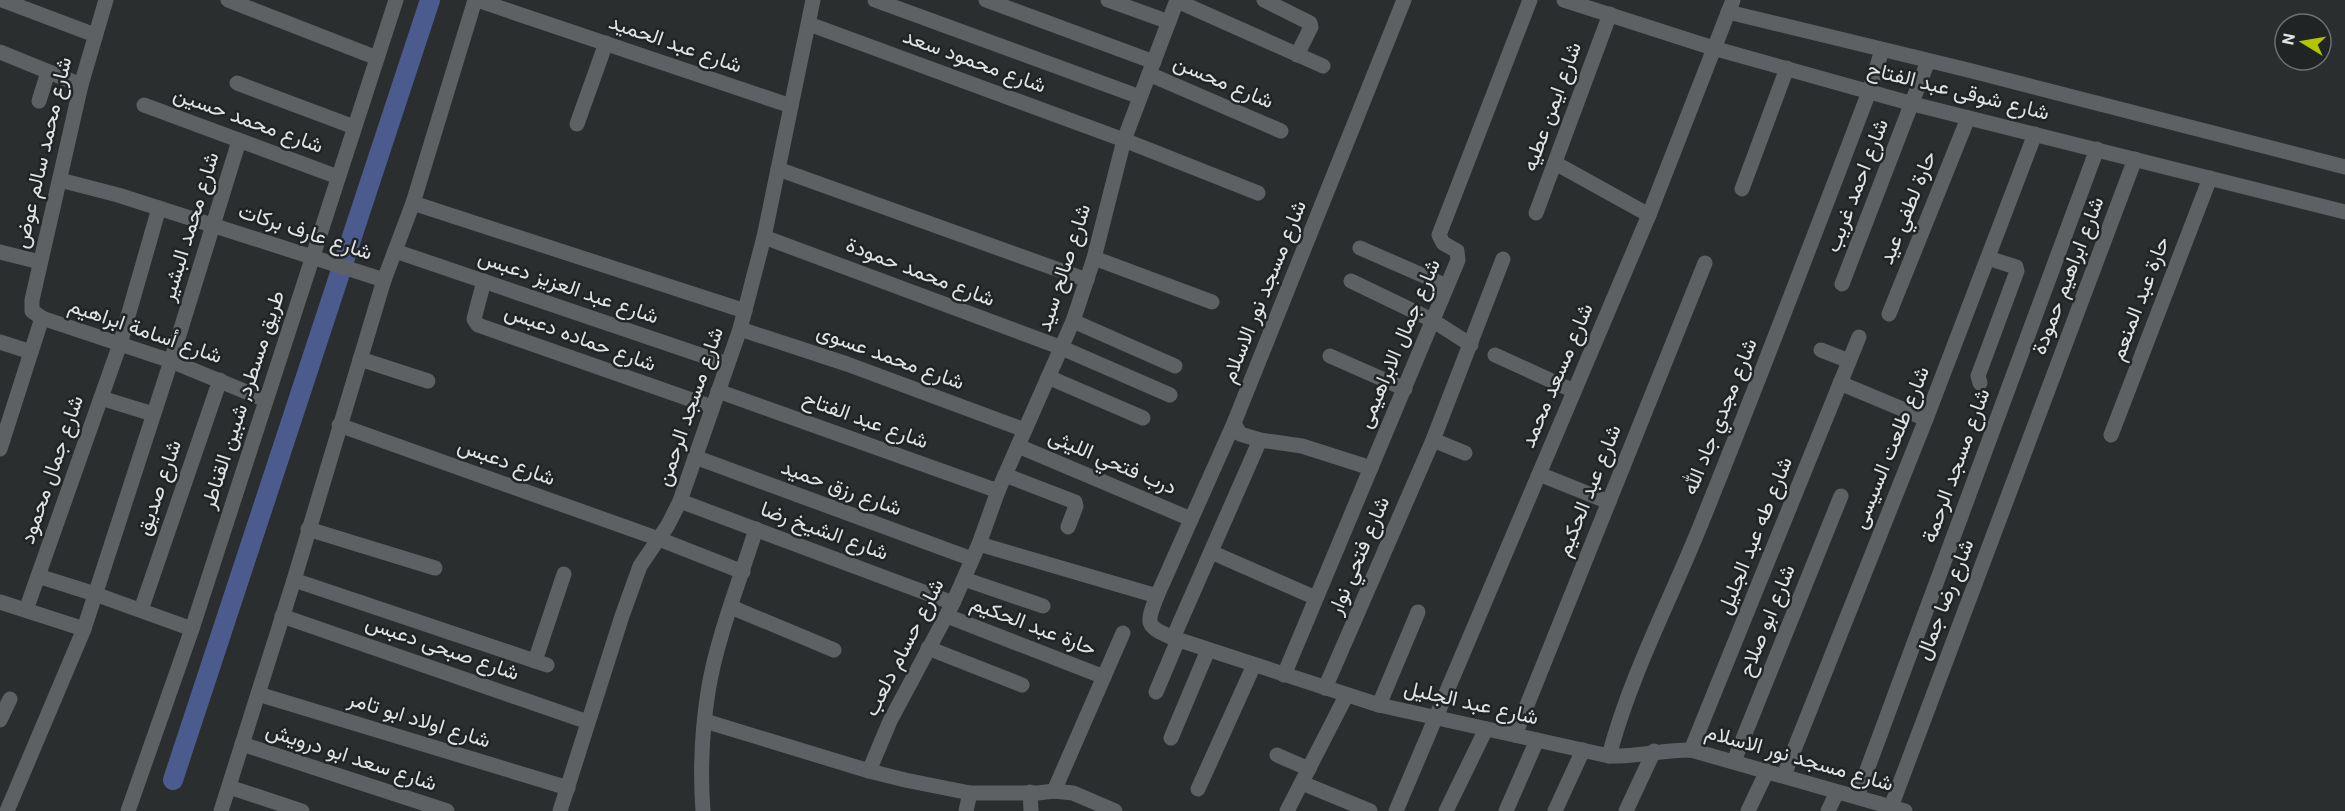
<svg xmlns="http://www.w3.org/2000/svg" width="2345" height="811" viewBox="0 0 2345 811" font-family="Georgia,Vazirmatn,serif">
  <style>
    .lines { fill: none; stroke-linecap: round; stroke-linejoin: round }
    .canal { stroke: #4c5b8e; stroke-width: 20 }
    .street { stroke: #5d6163; stroke-width: 15 }
    .labels { text-anchor: middle; dominant-baseline: central; stroke-width: 5; stroke-linejoin: round; paint-order: stroke }
    .street-label { font-size: 21px; fill: #e1e3e5; stroke: #202425 }
  </style>
  <rect width="100%" height="100%" fill="#2a2e2f"/>
  <g class="lines">
    <polyline class="canal" points="173,780 430,0"/>
    <g class="street">
      <polyline points="2,0 95,35"/>
      <polyline points="228,0 377,58"/>
      <polyline points="477,0 791,106"/>
      <polyline points="875,0 1140,97"/>
      <polyline points="986,0 1154,62"/>
      <polyline points="1108,0 1169,22"/>
      <polyline points="1264,0 1310,23 1311,27 1297,55"/>
      <path d="M 1404,0 L 1234,423 L 1157,596 C 1146,624 1145,626 1173,638 L 1379,705 L 1609,756 C 1636,757 1662,750 1691,750 L 1905,811"/>
      <polyline points="1564,0 1713,48 1913,104 2345,212"/>
      <polyline points="1177,1 1323,66"/>
      <polyline points="1728,12 1968,70 2345,167"/>
      <polyline points="809,24 1124,140 1258,193"/>
      <polyline points="0,52 81,85"/>
      <polyline points="1149,74 1281,131"/>
      <polyline points="237,83 354,127"/>
      <polyline points="39,101 48,72"/>
      <polyline points="144,105 338,177"/>
      <polyline points="577,124 606,43"/>
      <polyline points="1555,163 1649,215"/>
      <polyline points="778,169 1087,280"/>
      <polyline points="60,180 118,195 384,280"/>
      <polyline points="1742,189 1787,68"/>
      <polyline points="413,203 745,311"/>
      <polyline points="1536,213 1610,14"/>
      <polyline points="764,237 1062,348 1170,395"/>
      <polyline points="1360,248 1447,286"/>
      <polyline points="395,251 727,364"/>
      <polyline points="0,252 40,262"/>
      <polyline points="1094,258 1212,302"/>
      <polyline points="484,281 474,319 478,325 712,407"/>
      <polyline points="1351,281 1432,320 1471,345"/>
      <polyline points="1842,284 1928,61"/>
      <polyline points="1889,314 1968,118"/>
      <polyline points="42,318 171,361 266,400"/>
      <polyline points="1073,321 1175,366"/>
      <polyline points="740,329 847,364 1025,430"/>
      <polyline points="0,342 31,352"/>
      <polyline points="1821,350 1849,361"/>
      <polyline points="1495,355 1574,391"/>
      <polyline points="1330,356 1405,389"/>
      <polyline points="360,359 428,381"/>
      <polyline points="1048,377 1143,418"/>
      <polyline points="1840,383 1926,419"/>
      <polyline points="1980,383 1978,376 2017,271 2016,267 1988,258"/>
      <polyline points="718,391 998,491"/>
      <polyline points="101,398 153,414"/>
      <polyline points="1234,423 1240,434 1260,440 1302,446 1371,468"/>
      <polyline points="339,425 659,539 743,572"/>
      <polyline points="2111,435 2210,178"/>
      <polyline points="1433,440 1465,453"/>
      <polyline points="1018,446 1191,519"/>
      <polyline points="0,449 42,318 32,311 32,300 81,85 106,0"/>
      <polyline points="695,457 972,559"/>
      <polyline points="1539,474 1609,502"/>
      <polyline points="1005,475 1075,502 1076,506 1068,527"/>
      <polyline points="680,501 953,603"/>
      <polyline points="308,529 435,568"/>
      <polyline points="979,544 1157,596"/>
      <polyline points="1211,552 1316,598"/>
      <polyline points="38,576 95,594 192,629"/>
      <polyline points="964,579 1043,606"/>
      <polyline points="294,580 547,665"/>
      <polyline points="0,602 84,629"/>
      <polyline points="731,607 834,650"/>
      <polyline points="26,610 120,344 159,208"/>
      <polyline points="141,610 220,380"/>
      <polyline points="282,616 588,722"/>
      <polyline points="947,616 1104,677"/>
      <polyline points="1173,638 1260,440"/>
      <polyline points="928,648 1022,685"/>
      <polyline points="535,661 564,574"/>
      <polyline points="1284,675 1458,260 1457,251 1443,243 1439,235 1530,0"/>
      <polyline points="1325,688 1433,440 1503,259"/>
      <polyline points="1156,692 1178,640"/>
      <polyline points="258,694 568,788"/>
      <polyline points="1379,705 1418,612"/>
      <polyline points="0,720 10,699"/>
      <polyline points="705,721 869,771 905,780 970,793 1038,793 1054,791 1073,793 1115,811"/>
      <polyline points="1515,735 1705,263"/>
      <polyline points="1171,738 1208,650"/>
      <polyline points="242,744 447,811"/>
      <polyline points="1691,750 1859,337"/>
      <polyline points="1277,755 1309,769"/>
      <path d="M 1609,756 C 1630,676 1670,601 1701,524 C 1759,381 1814,236 1869,92 L 1882,50"/>
      <polyline points="1734,761 1841,496"/>
      <polyline points="869,771 890,721 953,603 979,544 998,491 1073,321 1094,258 1124,140 1177,0"/>
      <polyline points="1784,775 1926,419 2035,134"/>
      <polyline points="1302,783 1370,811"/>
      <polyline points="229,787 302,811"/>
      <polyline points="1198,789 1254,665"/>
      <polyline points="1054,791 1123,633"/>
      <polyline points="1030,792 1031,811"/>
      <polyline points="1857,797 2097,149"/>
      <polyline points="1891,807 2135,159"/>
      <polyline points="7,811 84,629 171,361 239,141"/>
      <polyline points="128,811 192,629 396,0"/>
      <polyline points="221,811 294,580 384,280 413,203 475,0"/>
      <polyline points="560,811 622,616 640,566 668,525 680,501 740,329 764,237 813,0"/>
      <path d="M 703,811 C 700,772 702,731 708,692 C 716,640 740,580 756,529"/>
      <polyline points="966,811 970,793"/>
      <polyline points="1287,811 1346,696"/>
      <polyline points="1396,811 1649,215 1733,0"/>
      <polyline points="1446,811 1486,729"/>
      <polyline points="1506,811 1537,740"/>
      <polyline points="1555,811 1583,750"/>
      <polyline points="1626,811 1654,751"/>
      <polyline points="1748,811 1767,771"/>
      <polyline points="1828,811 1837,792"/>
    </g>
  </g>
  <g class="labels">
    <g class="street-label">
      <text transform="translate(675 45) rotate(19)">شارع عبد الحميد</text>
      <text transform="translate(974 62) rotate(20)">شارع محمود سعد</text>
      <text transform="translate(1223 83) rotate(23)">شارع محسن</text>
      <text transform="translate(1958 92) rotate(14)">شارع شوقى عبد الفتاح</text>
      <text transform="translate(1553 107) rotate(-70)">شارع ايمن عطيه</text>
      <text transform="translate(248 121) rotate(20)">شارع محمد حسين</text>
      <text transform="translate(44 153) rotate(-77)">شارع محمد سالم عوض</text>
      <text transform="translate(1858 186) rotate(-69)">شارع احمد غريب</text>
      <text transform="translate(1909 208) rotate(-68)">حارة لطفي عيد</text>
      <text transform="translate(191 227) rotate(-73)">شارع محمد البشير</text>
      <text transform="translate(305 233) rotate(18)">شارع عارف بركات</text>
      <text transform="translate(1065 268) rotate(-72)">شارع صالح سيد</text>
      <text transform="translate(920 273) rotate(21)">شارع محمد حمودة</text>
      <text transform="translate(2069 276) rotate(-69)">شارع ابراهيم حمودة</text>
      <text transform="translate(568 288) rotate(19)">شارع عبد العزيز دعبس</text>
      <text transform="translate(1265 292) rotate(-68)">شارع مسجد نور الاسلام</text>
      <text transform="translate(2141 299) rotate(-69)">حارة عبد المنعم</text>
      <text transform="translate(145 332) rotate(19)">شارع أسامة ابراهيم</text>
      <text transform="translate(580 339) rotate(20)">شارع حماده دعبس</text>
      <text transform="translate(1400 344) rotate(-67)">شارع جمال الابراهيمى</text>
      <text transform="translate(890 358) rotate(20)">شارع محمد عسوى</text>
      <text transform="translate(1558 376) rotate(-67)">شارع مسعد محمد</text>
      <text transform="translate(244 400) rotate(-72)">طريق مسطرد, شبين القناطر</text>
      <text transform="translate(691 407) rotate(-71)">شارع مسجد الرحمن</text>
      <text transform="translate(1721 417) rotate(-68)">شارع مجدي جاد الله</text>
      <text transform="translate(865 421) rotate(20)">شارع عبد الفتاح</text>
      <text transform="translate(1892 448) rotate(-68)">شارع طلعت السيسى</text>
      <text transform="translate(506 463) rotate(20)">شارع دعبس</text>
      <text transform="translate(1112 463) rotate(23)">درب فتحي الليثى</text>
      <text transform="translate(1957 466) rotate(-70)">شارع مسجد الرحمة</text>
      <text transform="translate(53 470) rotate(-71)">شارع جمال محمود</text>
      <text transform="translate(160 488) rotate(-71)">شارع صديق</text>
      <text transform="translate(841 489) rotate(20)">شارع رزق حميد</text>
      <text transform="translate(1590 491) rotate(-68)">شارع عبد الحكيم</text>
      <text transform="translate(824 532) rotate(20)">شارع الشيخ رضا</text>
      <text transform="translate(1756 536) rotate(-68)">شارع طه عبد الجليل</text>
      <text transform="translate(1360 556) rotate(-67)">شارع فتحي نوار</text>
      <text transform="translate(1946 600) rotate(-69)">شارع رضا جمال</text>
      <text transform="translate(1768 621) rotate(-68)">شارع ابو صلاح</text>
      <text transform="translate(1033 627) rotate(21)">حارة عبد الحكيم</text>
      <text transform="translate(905 648) rotate(-63)">شارع حسام دلعب</text>
      <text transform="translate(442 649) rotate(19)">شارع صبحى دعبس</text>
      <text transform="translate(1471 704) rotate(13)">شارع عبد الجليل</text>
      <text transform="translate(419 721) rotate(17)">شارع اولاد ابو تامر</text>
      <text transform="translate(351 758) rotate(18)">شارع سعد ابو درويش</text>
      <text transform="translate(1799 759) rotate(16)">شارع مسجد نور الاسلام</text>
    </g>
  </g>
  <g transform="translate(2303 42) rotate(281)"><circle r="28" fill="#202425" stroke="#6d7072" stroke-width="1.5"/>
  <path d="M0-4.5L10 22L0 15L-10 22Z" fill="#b1c500"/>
  <text y="-9" font-size="16" font-weight="bold" text-anchor="middle" fill="#e1e3e5">N</text>
  </g>
</svg>
